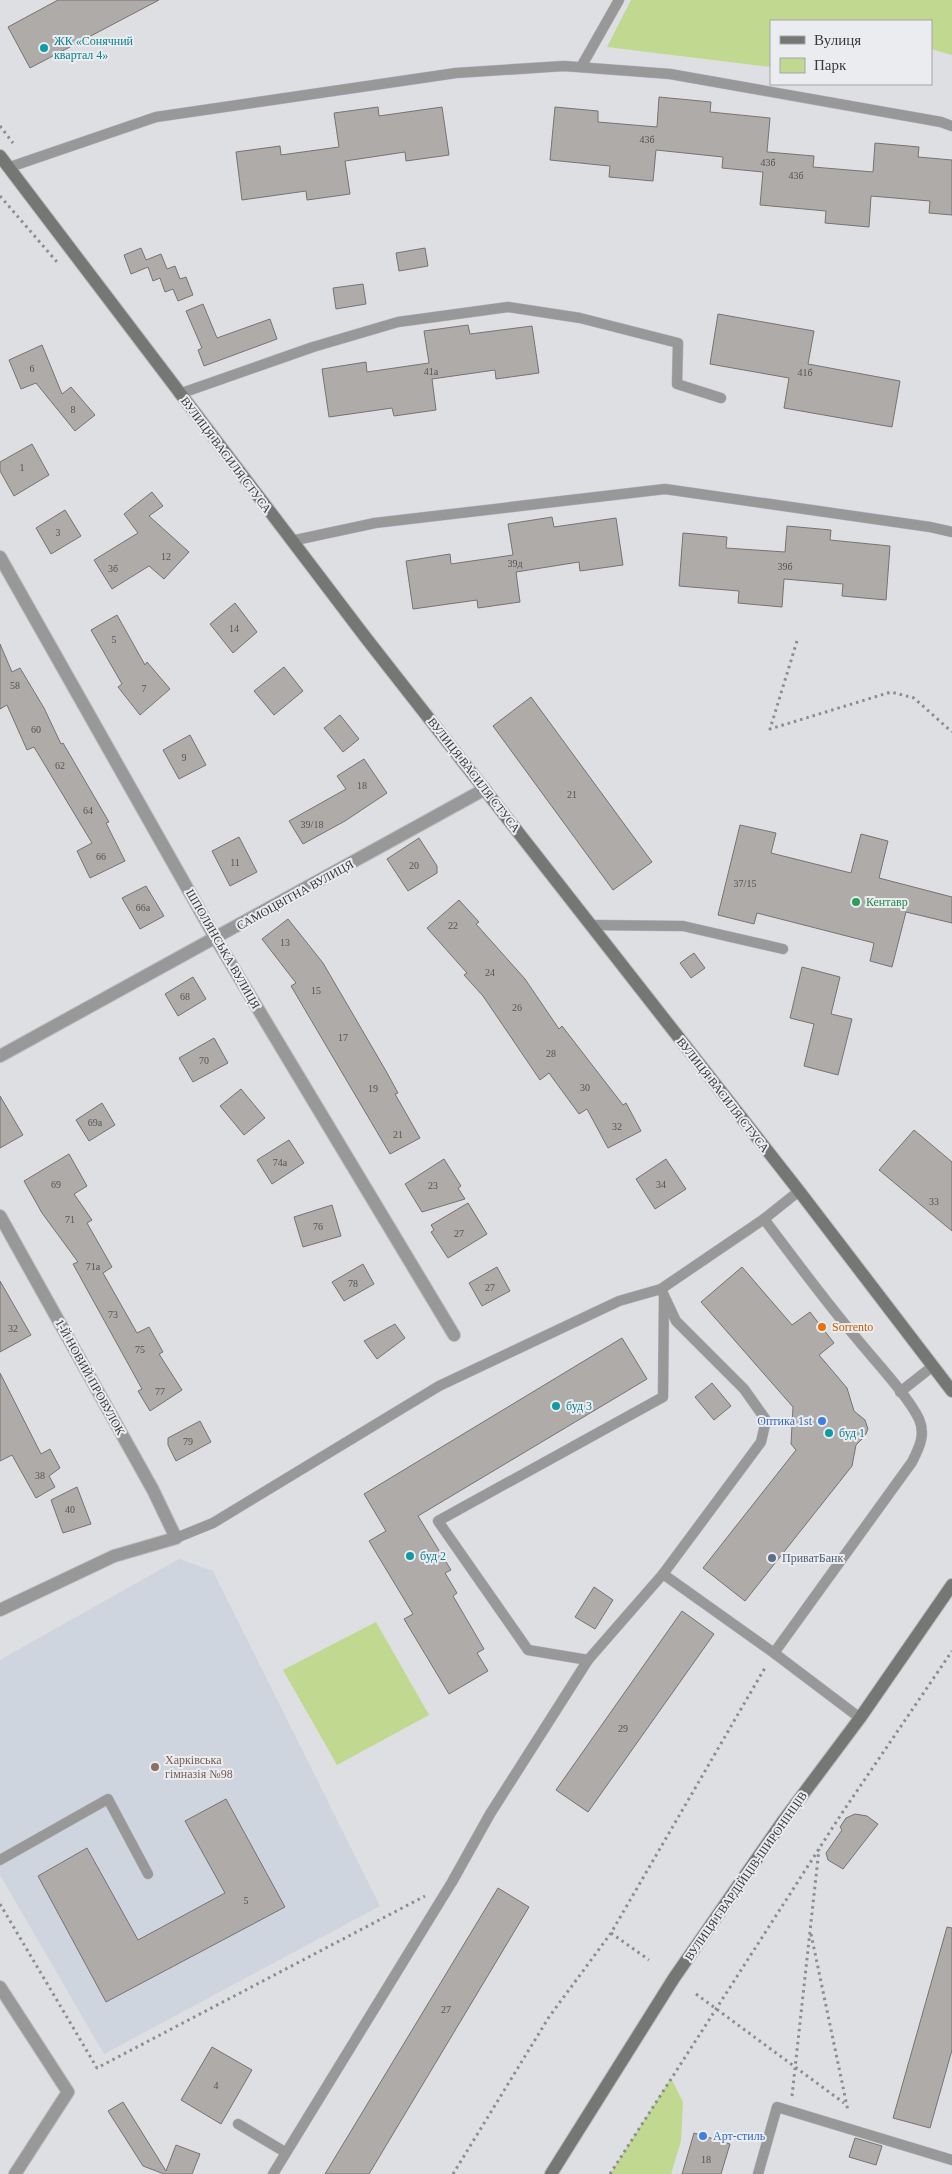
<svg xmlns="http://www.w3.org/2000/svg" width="952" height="2174" viewBox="0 0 952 2174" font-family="Georgia,serif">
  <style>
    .built { fill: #cfd5df }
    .green { fill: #c0d890 }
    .building { fill: #aeaba9; stroke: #777372 }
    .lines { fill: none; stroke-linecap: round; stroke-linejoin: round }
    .lane-casing { stroke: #b9bbbd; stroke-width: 11 }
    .street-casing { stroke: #b9bbbd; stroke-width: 14 }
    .secondary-casing { stroke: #b9bbbd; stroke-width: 14 }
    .path { stroke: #8c8d8f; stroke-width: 3; stroke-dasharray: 2.5 4; stroke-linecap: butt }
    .lane { stroke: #979897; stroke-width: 10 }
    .street { stroke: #979897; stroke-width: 12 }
    .secondary { stroke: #757774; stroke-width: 12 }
    .culture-dot { fill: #0f9aa8; stroke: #eaecef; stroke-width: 2 }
    .leisure-dot { fill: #2e9e5b; stroke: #eaecef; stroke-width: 2 }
    .food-dot { fill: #e8710a; stroke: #eaecef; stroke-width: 2 }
    .shop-dot { fill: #3f7fe0; stroke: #eaecef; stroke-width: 2 }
    .service-dot { fill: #5c6f8a; stroke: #eaecef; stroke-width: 2 }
    .education-dot { fill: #8d6e63; stroke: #eaecef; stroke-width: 2 }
    .labels { text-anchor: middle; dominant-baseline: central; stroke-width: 4; stroke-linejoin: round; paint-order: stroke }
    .number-label { font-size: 10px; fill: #565656 }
    .culture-label { font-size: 12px; fill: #0d838f; stroke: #eaecef; text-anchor: start }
    .street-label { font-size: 12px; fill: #393a3b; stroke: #eaecef }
    .leisure-label { font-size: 12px; fill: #27864d; stroke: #eaecef; text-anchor: start }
    .food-label { font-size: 12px; fill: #c56008; stroke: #eaecef; text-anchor: start }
    .shop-label { font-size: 12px; fill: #366cbe; stroke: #eaecef; text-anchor: end }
    .service-label { font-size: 12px; fill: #4e5e75; stroke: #eaecef; text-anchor: start }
    .education-label { font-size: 12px; fill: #785e54; stroke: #eaecef; text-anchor: start }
  </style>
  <rect width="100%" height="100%" fill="#dddfe2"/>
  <polygon class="built" points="179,1559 213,1571 380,1906 104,2054 0,1875 0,1660"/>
  <g class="green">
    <polygon points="631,0 952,0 952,55 931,49 931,21 771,21 771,67 607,47"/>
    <polygon points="376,1622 429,1715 337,1765 283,1670"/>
    <polygon points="671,2078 683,2102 681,2141 671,2174 610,2174"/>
  </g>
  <g class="building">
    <polygon points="58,0 159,0 30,68 8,27"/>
    <polygon points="659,97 711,102 710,112 770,118 767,152 814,156 813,167 873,172 875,143 919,147 918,157 952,160 952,215 929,213 930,201 871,196 869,227 825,223 826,211 760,205 763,172 722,168 723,157 656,150 653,181 609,177 610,166 550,160 555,107 598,111 598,122 657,127"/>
    <polygon points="378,107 379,116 442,107 449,155 406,161 405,152 345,161 350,194 307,200 306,191 242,200 236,152 280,146 281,155 339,147 334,113"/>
    <polygon points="141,248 146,260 161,254 167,269 175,266 180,279 186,277 193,295 178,301 173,289 165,292 160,278 153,281 148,267 131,274 124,255"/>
    <polygon points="425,248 428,266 399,271 396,253"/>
    <polygon points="363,284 366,304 336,309 333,288"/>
    <polygon points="203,304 217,338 270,319 277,339 204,366 198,350 202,348 186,311"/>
    <polygon points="718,314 814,331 808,364 900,381 892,427 784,408 789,378 710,364"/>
    <polygon points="468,325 470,334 532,326 539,373 496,379 495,370 432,379 436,410 394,416 392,408 329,417 322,369 366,362 367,372 429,363 424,331"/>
    <polygon points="42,345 62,394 71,387 95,415 75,431 36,383 21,389 9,360"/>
    <polygon points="32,444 49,475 14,496 0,471 0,462"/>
    <polygon points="152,492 163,506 149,516 189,552 164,579 149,566 112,589 94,560 138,533 124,514"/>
    <polygon points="65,510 81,536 51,554 36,528"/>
    <polygon points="552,517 554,527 616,518 623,565 580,571 579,562 516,572 520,602 478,608 477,600 413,609 406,561 450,554 451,564 513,555 508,524"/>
    <polygon points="787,526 831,530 830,540 890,546 886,600 842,596 843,584 784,579 782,607 738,603 739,591 679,586 683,533 727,537 726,548 785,552"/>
    <polygon points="235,603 257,632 233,653 210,624"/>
    <polygon points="117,615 145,665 147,662 170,689 140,715 118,687 122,684 91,630"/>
    <polygon points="0,644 12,672 20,668 44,708 61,744 63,743 109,822 106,823 125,861 90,878 77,851 92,843 34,747 27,750 7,705 0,709"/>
    <polygon points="284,667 303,691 274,715 254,691"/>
    <polygon points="531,697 652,862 613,890 493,726"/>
    <polygon points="340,715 359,739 343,752 324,728"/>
    <polygon points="190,735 206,765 179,779 163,750"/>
    <polygon points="364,759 387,793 345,821 303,844 289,821 346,789 337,776"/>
    <polygon points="740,825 776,833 771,853 851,873 861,834 888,841 879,878 952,897 952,923 906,912 892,967 870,961 874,943 757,913 754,924 718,915"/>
    <polygon points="239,837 257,872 230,886 212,851"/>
    <polygon points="419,838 437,866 437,873 408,891 387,859"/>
    <polygon points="146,886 164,916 140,929 122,898"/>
    <polygon points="459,900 479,922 476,924 525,979 559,1029 562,1026 623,1105 626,1103 641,1131 608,1148 587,1109 579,1114 549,1073 540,1080 483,996 464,975 467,973 427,928"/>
    <polygon points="288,919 323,963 386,1071 398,1093 395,1094 420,1138 390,1154 291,986 296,983 262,939"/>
    <polygon points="694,953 705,968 691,978 680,963"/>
    <polygon points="802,967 840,977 831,1014 852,1019 838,1075 804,1066 814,1024 790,1018"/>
    <polygon points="193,977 206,999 178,1016 165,994"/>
    <polygon points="214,1038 228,1063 193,1082 179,1058"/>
    <polygon points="241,1089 265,1118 244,1135 220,1106"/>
    <polygon points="0,1096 23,1135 0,1148"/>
    <polygon points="102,1103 115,1125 89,1141 76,1120"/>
    <polygon points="914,1130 952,1162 952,1231 879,1170"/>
    <polygon points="289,1140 304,1163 272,1184 257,1160"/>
    <polygon points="69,1154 87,1186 74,1194 92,1220 87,1223 112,1267 103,1273 137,1333 149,1327 163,1352 159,1354 182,1390 150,1411 138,1391 142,1389 73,1264 78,1262 42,1213 24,1181"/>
    <polygon points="444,1159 461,1186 458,1188 465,1199 422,1212 405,1184"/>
    <polygon points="666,1159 686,1189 655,1209 636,1179"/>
    <polygon points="468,1203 487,1234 448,1258 431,1232 434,1230 431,1225"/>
    <polygon points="332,1205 341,1236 303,1247 294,1217"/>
    <polygon points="363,1264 374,1284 344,1301 332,1282"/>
    <polygon points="497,1267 510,1291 482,1306 469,1283"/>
    <polygon points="742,1267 792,1325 810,1312 834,1343 819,1355 847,1388 854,1411 865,1420 868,1429 865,1436 856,1445 852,1466 745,1601 703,1568 796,1450 791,1444 793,1407 701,1302"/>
    <polygon points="0,1281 31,1335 0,1352"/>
    <polygon points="395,1324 405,1338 377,1359 364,1341"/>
    <polygon points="622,1338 647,1379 418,1516 451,1570 445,1573 457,1593 453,1596 484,1649 477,1653 488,1671 449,1694 404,1619 413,1614 369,1541 386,1531 364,1494"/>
    <polygon points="0,1373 41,1454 50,1449 60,1468 49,1476 55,1487 36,1498 12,1455 0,1461"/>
    <polygon points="712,1383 731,1406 714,1420 695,1397"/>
    <polygon points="200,1421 211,1442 176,1461 168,1445 168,1438"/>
    <polygon points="77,1487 91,1524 63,1533 51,1500"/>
    <polygon points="594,1587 613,1600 595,1629 575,1617"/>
    <polygon points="682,1611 714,1634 588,1812 556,1790"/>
    <polygon points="226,1799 285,1907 106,2002 38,1876 87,1848 138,1940 225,1893 185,1821"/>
    <polygon points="855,1814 867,1816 878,1824 843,1869 828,1860 826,1853 842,1830 840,1827 846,1818"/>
    <polygon points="498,1888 529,1907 369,2174 325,2174"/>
    <polygon points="947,1927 952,1928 952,2050 930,2128 893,2118"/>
    <polygon points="212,2047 252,2070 221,2124 181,2100"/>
    <polygon points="123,2102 166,2171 176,2145 200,2154 192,2174 164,2174 143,2166 108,2111"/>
    <polygon points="694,2133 730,2144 721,2174 682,2174"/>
    <polygon points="855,2138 882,2146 876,2165 849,2157"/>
  </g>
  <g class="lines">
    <defs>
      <g id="lane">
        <polyline points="581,67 619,0"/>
        <polyline points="10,167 156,117 456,73 564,66 670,74 941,122 952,126"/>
        <polyline points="179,394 313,347 398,322 508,307 580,318 678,343 677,384 721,398"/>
        <polyline points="291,541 375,523 665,489 930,527 952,532"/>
        <polyline points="590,925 683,926 783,949"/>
        <path d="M 764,1219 C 795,1260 825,1301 858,1340 C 875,1361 908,1396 919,1419 C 926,1435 919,1448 912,1462 L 774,1653"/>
        <polyline points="900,1392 933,1366"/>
        <polyline points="176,1538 213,1523 439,1386 619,1301 661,1289 764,1219 799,1191"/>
        <polyline points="663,1574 774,1653 860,1718"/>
        <polyline points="588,1660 528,1650 438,1521 663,1397 664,1298"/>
        <polyline points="0,1860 108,1799 148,1874"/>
        <polyline points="238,2124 285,2152"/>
        <polyline points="273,2174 452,1882 490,1814 588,1660 663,1574 761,1442 766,1420 744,1389 676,1321 661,1289"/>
        <polyline points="758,2174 777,2107 952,2160"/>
      </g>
      <g id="street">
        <polyline points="0,557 216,939 454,1335"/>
        <polyline points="0,1056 485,789"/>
        <polyline points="0,1216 153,1490 176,1538 114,1556 0,1610"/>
        <polyline points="0,1987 68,2092 15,2174"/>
      </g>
      <g id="secondary">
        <polyline points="0,156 366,638 799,1191 952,1391"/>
        <polyline points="551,2174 674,1978 783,1821 860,1718 952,1585"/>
      </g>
    </defs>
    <use href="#lane" class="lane-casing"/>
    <use href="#street" class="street-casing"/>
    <use href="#secondary" class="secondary-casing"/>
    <g class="path">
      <polyline points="0,126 13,143"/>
      <polyline points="0,196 57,262"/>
      <polyline points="797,641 770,729 891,692 914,698 952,732"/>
      <polyline points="0,1904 97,2068 425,1896"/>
      <polyline points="611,1933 649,1960"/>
      <polyline points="811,1934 848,2111"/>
      <polyline points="696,1994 844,2103"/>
      <polyline points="792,2096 819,1849"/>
      <polyline points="453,2174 549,2017 611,1933 766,1666"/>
      <polyline points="610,2174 842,1813 952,1651"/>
    </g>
    <use href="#lane" class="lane"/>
    <use href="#street" class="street"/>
    <use href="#secondary" class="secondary"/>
  </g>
  <g class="culture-dot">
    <circle cx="44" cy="48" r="5"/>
    <circle cx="556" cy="1406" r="5"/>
    <circle cx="829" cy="1433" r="5"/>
    <circle cx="410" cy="1556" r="5"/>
  </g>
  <circle class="leisure-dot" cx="856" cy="902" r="5"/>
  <circle class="food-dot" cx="822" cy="1327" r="5"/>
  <g class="shop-dot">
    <circle cx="822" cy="1421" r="5"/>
    <circle cx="703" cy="2136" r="5"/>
  </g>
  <circle class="service-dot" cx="772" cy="1558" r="5"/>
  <circle class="education-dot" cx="155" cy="1767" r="5"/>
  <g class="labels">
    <g class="number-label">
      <text x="647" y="139">43б</text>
      <text x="768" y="162">43б</text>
      <text x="796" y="175">43б</text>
      <text x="32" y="368">6</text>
      <text x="431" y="371">41а</text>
      <text x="805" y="372">41б</text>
      <text x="73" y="409">8</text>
      <text x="22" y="467">1</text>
      <text x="58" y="532">3</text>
      <text x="166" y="556">12</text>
      <text x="515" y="563">39д</text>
      <text x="785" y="566">39б</text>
      <text x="113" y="568">3б</text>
      <text x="234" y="628">14</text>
      <text x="114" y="639">5</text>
      <text x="15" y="685">58</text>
      <text x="144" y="688">7</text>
      <text x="36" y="729">60</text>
      <text x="184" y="757">9</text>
      <text x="60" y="765">62</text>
      <text x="362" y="785">18</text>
      <text x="572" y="794">21</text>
      <text x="88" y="810">64</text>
      <text x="312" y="824">39/18</text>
      <text x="101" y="856">66</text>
      <text x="235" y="862">11</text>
      <text x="414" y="865">20</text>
      <text x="745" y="883">37/15</text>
      <text x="143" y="907">66а</text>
      <text x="453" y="925">22</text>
      <text x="285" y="942">13</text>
      <text x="490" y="972">24</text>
      <text x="316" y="990">15</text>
      <text x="185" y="996">68</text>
      <text x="517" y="1007">26</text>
      <text x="343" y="1037">17</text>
      <text x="551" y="1053">28</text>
      <text x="204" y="1060">70</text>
      <text x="585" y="1087">30</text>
      <text x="373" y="1088">19</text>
      <text x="95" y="1122">69а</text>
      <text x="617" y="1126">32</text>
      <text x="398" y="1134">21</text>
      <text x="280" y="1162">74а</text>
      <text x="56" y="1184">69</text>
      <text x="661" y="1184">34</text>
      <text x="433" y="1185">23</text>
      <text x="934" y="1201">33</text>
      <text x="70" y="1219">71</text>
      <text x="318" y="1226">76</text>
      <text x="459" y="1233">27</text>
      <text x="93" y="1266">71а</text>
      <text x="353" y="1283">78</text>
      <text x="490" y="1287">27</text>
      <text x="113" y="1314">73</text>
      <text x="13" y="1328">32</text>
      <text x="140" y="1349">75</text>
      <text x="160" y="1391">77</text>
      <text x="188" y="1441">79</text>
      <text x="40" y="1475">38</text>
      <text x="70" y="1509">40</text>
      <text x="623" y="1728">29</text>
      <text x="246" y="1900">5</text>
      <text x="446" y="2009">27</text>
      <text x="216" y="2085">4</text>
      <text x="706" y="2159">18</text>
    </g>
    <g class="culture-label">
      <text x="54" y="41">ЖК «Сонячний<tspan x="54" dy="14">квартал 4»</tspan></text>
      <text x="566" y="1406">буд 3</text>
      <text x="839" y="1433">буд 1</text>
      <text x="420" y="1556">буд 2</text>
    </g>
    <g class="street-label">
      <text transform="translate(226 455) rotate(53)">ВУЛИЦЯ ВАСИЛЯ СТУСА</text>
      <text transform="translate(474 775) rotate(52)">ВУЛИЦЯ ВАСИЛЯ СТУСА</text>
      <text transform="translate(295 895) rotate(-29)">САМОЦВІТНА ВУЛИЦЯ</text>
      <text transform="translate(223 949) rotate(60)">ШПОЛЯНСЬКА ВУЛИЦЯ</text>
      <text transform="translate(723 1095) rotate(52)">ВУЛИЦЯ ВАСИЛЯ СТУСА</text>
      <text transform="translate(90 1377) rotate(61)">1-Й НОВИЙ ПРОВУЛОК</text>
      <text transform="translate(746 1876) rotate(-55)">ВУЛИЦЯ ГВАРДІЙЦІВ-ШИРОНІНЦІВ</text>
    </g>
    <g class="leisure-label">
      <text x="866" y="902">Кентавр</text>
    </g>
    <g class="food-label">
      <text x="832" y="1327">Sorrento</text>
    </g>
    <g class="shop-label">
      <text x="812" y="1421">Оптика 1st</text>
      <text x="713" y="2136" text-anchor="start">Арт-стиль</text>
    </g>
    <g class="service-label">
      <text x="782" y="1558">ПриватБанк</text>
    </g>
    <g class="education-label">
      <text x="165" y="1760">Харківська<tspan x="165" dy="14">гімназія №98</tspan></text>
    </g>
  </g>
  <rect x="770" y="20" width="162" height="65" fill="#eaecef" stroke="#a3a5a7"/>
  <rect x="780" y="36" width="25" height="8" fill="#757774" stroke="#a3a5a7"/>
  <text x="814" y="45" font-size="15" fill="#393a3b">Вулиця</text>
  <rect x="780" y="58" width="25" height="15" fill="#c0d890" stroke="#a3a5a7"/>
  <text x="814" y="70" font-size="15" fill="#393a3b">Парк</text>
</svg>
